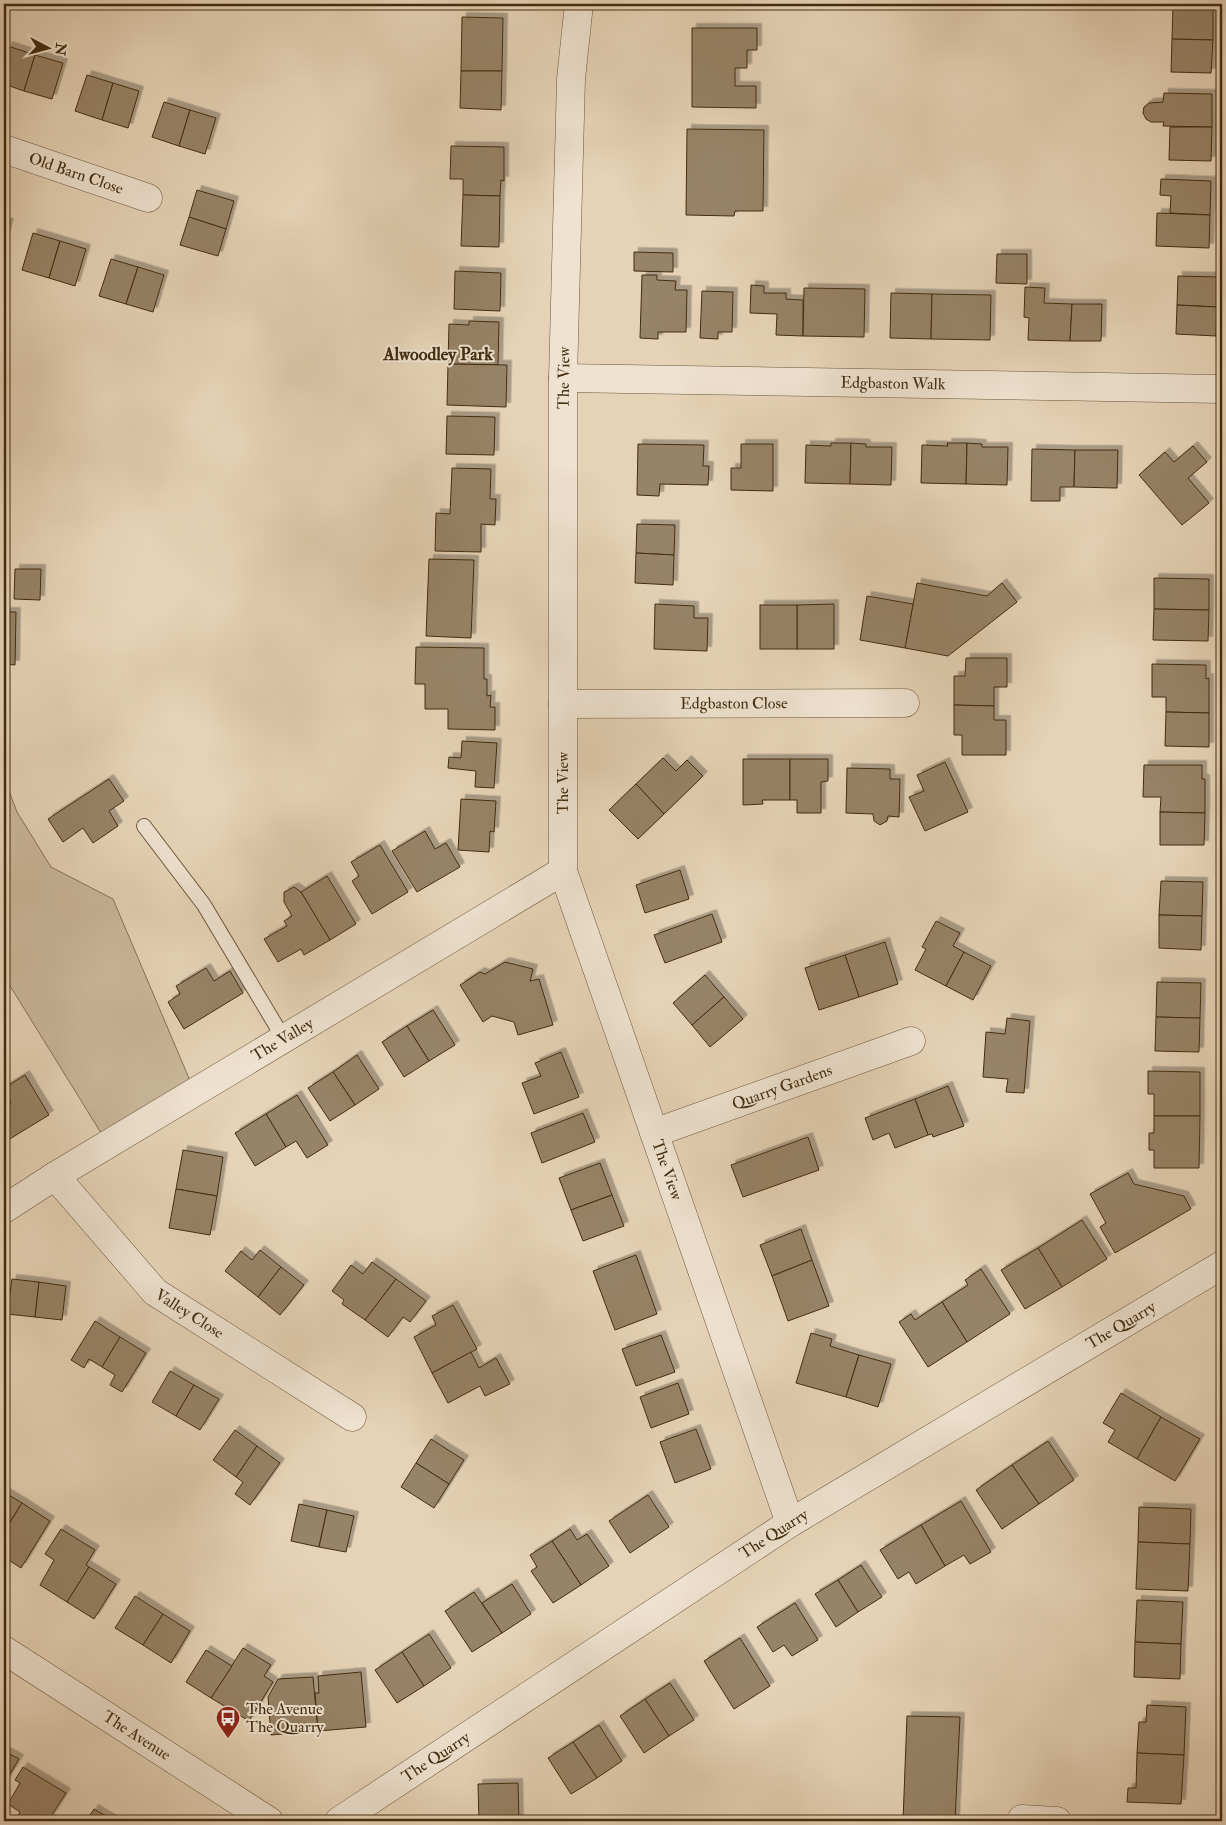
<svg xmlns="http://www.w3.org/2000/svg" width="1226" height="1825" viewBox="0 0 1226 1825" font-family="'IM FELL Double Pica',serif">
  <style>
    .green { fill: #cab79b; stroke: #867256 }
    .building { fill: #978367; stroke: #422c10; filter: url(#shadow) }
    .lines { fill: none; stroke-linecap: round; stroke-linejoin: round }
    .service-casing { stroke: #6b563a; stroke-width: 16 }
    .minor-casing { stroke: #6b563a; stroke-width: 29 }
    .service { stroke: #efe2d0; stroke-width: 14 }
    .minor { stroke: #efe2d0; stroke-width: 28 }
    .labels { text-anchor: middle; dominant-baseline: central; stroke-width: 4; stroke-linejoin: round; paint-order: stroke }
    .street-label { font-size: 16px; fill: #422c10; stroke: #efe2d0 }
    .poi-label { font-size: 16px; fill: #422c10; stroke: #efe2d0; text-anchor: start }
    .neighbourhood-label { font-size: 18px; font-weight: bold; fill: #422c10; stroke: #efe2d0 }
  </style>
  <defs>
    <filter id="shadow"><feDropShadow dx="4.5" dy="-4.5" stdDeviation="0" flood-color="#0004"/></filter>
  </defs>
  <rect width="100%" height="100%" fill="#e6d3b7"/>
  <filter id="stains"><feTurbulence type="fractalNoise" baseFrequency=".004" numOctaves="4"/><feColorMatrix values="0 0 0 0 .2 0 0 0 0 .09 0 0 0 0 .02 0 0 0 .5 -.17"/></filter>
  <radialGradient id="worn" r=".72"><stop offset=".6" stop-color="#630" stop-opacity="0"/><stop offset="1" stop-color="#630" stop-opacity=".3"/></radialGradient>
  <polygon class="green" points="4,778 17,812 51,867 113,899 191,1083 101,1133 4,976"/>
  <g class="building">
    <polygon points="1173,6 1213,7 1213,40 1172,39"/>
    <polygon points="462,17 503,18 502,71 461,71"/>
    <polygon points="692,28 757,28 757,50 747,50 747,68 735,68 735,86 756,86 756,108 692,107"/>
    <polygon points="1172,39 1213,40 1211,73 1171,72"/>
    <polygon points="8,46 35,55 24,91 4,84 4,61"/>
    <polygon points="35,55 63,63 52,99 24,91"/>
    <polygon points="461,71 502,71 501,110 460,108"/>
    <polygon points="87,75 113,83 102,120 75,111"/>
    <polygon points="113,83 139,91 128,128 102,120"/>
    <polygon points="1164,93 1212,94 1212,127 1163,126 1164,122 1151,122 1146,119 1143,113 1144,107 1149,103 1163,102"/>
    <polygon points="164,102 190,110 179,146 152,137"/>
    <polygon points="190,110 216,118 205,154 179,146"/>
    <polygon points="1170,127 1212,127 1211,161 1169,160"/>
    <polygon points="687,129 764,130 763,211 735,211 734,216 686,215"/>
    <polygon points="451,146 504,147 504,181 501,180 500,196 463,195 463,179 450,179"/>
    <polygon points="1161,179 1211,181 1210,215 1170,213 1171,196 1160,195"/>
    <polygon points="197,190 234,201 226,229 189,217"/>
    <polygon points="463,195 500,196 499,247 461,246"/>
    <polygon points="1157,213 1210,215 1209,248 1156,246"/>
    <polygon points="189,217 226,229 218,256 180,245"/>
    <polygon points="4,222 9,223 4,241"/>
    <polygon points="33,233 60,241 49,278 22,270"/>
    <polygon points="60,241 86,249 75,286 49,278"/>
    <polygon points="634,252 673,253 673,272 634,271"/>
    <polygon points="997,254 1027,254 1027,284 996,283"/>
    <polygon points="111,259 138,267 126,304 99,296"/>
    <polygon points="138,267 164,275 153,312 126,304"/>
    <polygon points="455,271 501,273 500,311 454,309"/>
    <polygon points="642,275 657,275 657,280 676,281 675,290 687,290 686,332 658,332 658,339 640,338"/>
    <polygon points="1178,276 1218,277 1217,307 1177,305"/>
    <polygon points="751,285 764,286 764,293 786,293 786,299 803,300 803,336 776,335 777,314 750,313"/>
    <polygon points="1025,287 1045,288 1044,303 1072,304 1070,341 1028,340 1029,318 1024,317"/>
    <polygon points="804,288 865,289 864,337 803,336"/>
    <polygon points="702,291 733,292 732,332 718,332 718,339 700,338"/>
    <polygon points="891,293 932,294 931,339 890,338"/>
    <polygon points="932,294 991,295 990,340 931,339"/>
    <polygon points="1072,304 1102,304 1101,341 1070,341"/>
    <polygon points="1177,305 1217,307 1216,336 1176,334"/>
    <polygon points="469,321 499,322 498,365 448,364 449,324 469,325"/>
    <polygon points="448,364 507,365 506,407 447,405"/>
    <polygon points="447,416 495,417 494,455 446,454"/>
    <polygon points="831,443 851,443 850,484 805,483 806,445 831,446"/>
    <polygon points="851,443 866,444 866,447 892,447 891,485 850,484"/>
    <polygon points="947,443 967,443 966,484 921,483 922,445 948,446"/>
    <polygon points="967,443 982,444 982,447 1008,447 1007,485 966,484"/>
    <polygon points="638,444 704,445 703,466 709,466 708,485 660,484 659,496 637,495"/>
    <polygon points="741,444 773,444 773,491 731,490 731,468 741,468"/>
    <polygon points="1193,446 1207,462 1188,478 1209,503 1182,525 1139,475 1165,452 1174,462"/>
    <polygon points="1032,449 1075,450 1074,487 1060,487 1060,501 1031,501"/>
    <polygon points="1075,450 1118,450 1117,488 1074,487"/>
    <polygon points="452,468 491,469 490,499 496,499 495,525 481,524 481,552 435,551 436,513 450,514"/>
    <polygon points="637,524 675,525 674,555 636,553"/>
    <polygon points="636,553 674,555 673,585 635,583"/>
    <polygon points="429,559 474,560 471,638 426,636"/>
    <polygon points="15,569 41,569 40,600 14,599"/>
    <polygon points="1154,578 1209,579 1209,610 1154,609"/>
    <polygon points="917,583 987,596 1002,583 1017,602 948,656 905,648"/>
    <polygon points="867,596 913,604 905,648 860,640"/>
    <polygon points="655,604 694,606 694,618 708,618 707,651 654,649"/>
    <polygon points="834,604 834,649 797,649 797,605"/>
    <rect x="760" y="605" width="37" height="44"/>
    <polygon points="1154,609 1209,610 1208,641 1153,640"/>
    <polygon points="4,612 16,612 15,665 4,664"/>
    <polygon points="416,647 484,648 484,679 487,679 487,696 491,695 490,707 495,707 495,730 448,729 448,709 425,709 425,684 415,684"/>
    <polygon points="966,658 1007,658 1007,687 994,687 994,706 954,705 954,676 965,676"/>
    <polygon points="1152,664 1206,665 1206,679 1209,678 1209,713 1166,712 1166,697 1152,697"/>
    <polygon points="954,705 994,706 994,720 1006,720 1006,755 962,755 962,735 954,735"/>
    <polygon points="1166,712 1209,713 1209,747 1165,746"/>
    <polygon points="462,741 497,743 494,788 475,787 476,771 448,768 449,757 461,758"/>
    <polygon points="663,758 676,771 687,760 703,776 664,814 636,784"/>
    <polygon points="743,759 790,759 790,800 762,800 763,804 743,805"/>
    <polygon points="790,759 828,759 828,781 821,782 821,813 797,813 797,800 790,800"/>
    <polygon points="945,762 968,812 925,831 909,797 924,791 917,775"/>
    <polygon points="1144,765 1202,765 1202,779 1205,779 1205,813 1160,812 1161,797 1143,797"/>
    <polygon points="847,768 890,769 890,779 900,779 899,817 888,816 887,821 880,825 874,821 873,814 846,813"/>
    <polygon points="109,779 124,801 109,811 118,826 93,843 83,828 63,842 48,819"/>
    <polygon points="636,784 664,814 638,839 609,810"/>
    <polygon points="461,799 496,801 494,832 490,831 489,852 458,850"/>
    <polygon points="1160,812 1205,813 1204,845 1160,845"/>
    <polygon points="425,831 435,849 446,843 460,867 417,892 392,851"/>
    <polygon points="380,845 408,892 372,914 352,881 359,876 351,862"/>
    <polygon points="680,870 689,899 645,913 636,885"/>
    <polygon points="327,876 356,924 330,940 301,892"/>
    <polygon points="1161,881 1203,882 1202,916 1159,915"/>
    <polygon points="294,887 301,892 330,940 304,955 301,949 278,962 264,939 287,926 284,921 292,916 284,902 284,892"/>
    <polygon points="712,914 722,942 665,963 654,935"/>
    <polygon points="1159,915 1202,916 1201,950 1159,948"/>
    <polygon points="936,921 960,933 953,946 964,952 946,986 915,970 926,949 922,947"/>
    <polygon points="885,942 898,984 859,997 845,955"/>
    <polygon points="964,952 991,966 973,1000 946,986"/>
    <polygon points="845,955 859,997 819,1010 805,968"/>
    <polygon points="505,962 533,969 530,981 539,979 553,1025 518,1035 514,1022 492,1016 483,1022 460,985 480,972 485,974"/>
    <polygon points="206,968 214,981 230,971 243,993 184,1029 168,1002 180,994 176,986"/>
    <polygon points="705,975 724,997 692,1025 673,1003"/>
    <polygon points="1157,982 1201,983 1200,1018 1156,1017"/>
    <polygon points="724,997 743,1019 710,1047 692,1025"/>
    <polygon points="433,1010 455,1045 429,1061 407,1026"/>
    <polygon points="1156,1017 1200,1018 1199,1052 1155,1051"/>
    <polygon points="1007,1018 1030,1021 1024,1093 1006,1092 1008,1079 983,1077 986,1032 1005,1034"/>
    <polygon points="407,1026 429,1061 404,1077 382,1042"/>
    <polygon points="561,1052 579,1097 534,1114 522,1083 541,1076 535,1063"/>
    <polygon points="357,1055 379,1089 355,1105 333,1072"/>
    <polygon points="1148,1071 1200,1072 1200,1116 1154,1116 1154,1094 1148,1094"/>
    <polygon points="333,1072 355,1105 330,1121 308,1088"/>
    <polygon points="25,1075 49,1115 8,1140 4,1134 4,1107 11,1103 4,1091 4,1088"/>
    <polygon points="948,1086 964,1126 933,1137 932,1134 928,1135 915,1099"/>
    <polygon points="297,1095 328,1145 307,1158 296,1141 286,1147 266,1114"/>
    <polygon points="915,1099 928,1135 895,1148 889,1133 873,1140 865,1118"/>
    <polygon points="583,1113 595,1142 542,1163 531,1133"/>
    <polygon points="266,1114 286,1147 255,1166 235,1133"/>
    <polygon points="1154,1116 1200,1116 1199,1168 1154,1168 1154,1150 1149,1150 1149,1133 1154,1133"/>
    <polygon points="808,1137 819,1170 743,1197 731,1165"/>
    <polygon points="183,1150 223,1157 217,1196 176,1189"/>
    <polygon points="600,1163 612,1195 571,1210 559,1178"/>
    <polygon points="1128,1173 1134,1184 1184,1196 1191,1209 1115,1253 1100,1227 1106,1223 1090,1194"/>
    <polygon points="176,1189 217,1196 210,1235 169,1228"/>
    <polygon points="612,1195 624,1226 583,1241 571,1210"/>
    <polygon points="1082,1220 1107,1259 1062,1287 1038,1248"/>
    <polygon points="801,1229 812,1260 772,1276 760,1245"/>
    <polygon points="1038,1248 1062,1287 1025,1309 1001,1270"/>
    <polygon points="260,1250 281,1267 258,1297 225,1271 241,1251 252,1260"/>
    <polygon points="636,1255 657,1314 615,1330 593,1271"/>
    <polygon points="812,1260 829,1306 788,1321 772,1276"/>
    <polygon points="372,1262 396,1279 365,1320 342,1304 344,1300 332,1291 351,1265 363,1274"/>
    <polygon points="281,1267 304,1285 280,1315 258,1297"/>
    <polygon points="981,1269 1010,1314 967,1342 942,1302 968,1285 965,1280"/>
    <polygon points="12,1279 39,1282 35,1317 7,1314"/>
    <polygon points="396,1279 426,1301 410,1322 403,1317 388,1337 365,1320"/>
    <polygon points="39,1282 66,1286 62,1320 35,1317"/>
    <polygon points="942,1302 967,1342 928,1367 899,1322 911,1314 915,1320"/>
    <polygon points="453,1305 477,1349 432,1373 414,1337 436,1325 432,1316"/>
    <polygon points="95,1321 120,1337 102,1367 89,1359 84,1368 71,1360"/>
    <polygon points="811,1333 832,1339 830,1346 859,1355 846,1397 796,1383"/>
    <polygon points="661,1335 675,1372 636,1386 622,1349"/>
    <polygon points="120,1337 146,1353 122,1392 110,1385 115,1375 102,1367"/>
    <polygon points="471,1352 479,1368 496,1358 510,1384 485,1396 480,1386 448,1403 432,1373"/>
    <polygon points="859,1355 891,1364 878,1407 846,1397"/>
    <polygon points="170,1371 194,1385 176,1416 152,1402"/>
    <polygon points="678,1383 689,1414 651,1428 640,1397"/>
    <polygon points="194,1385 219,1399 200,1430 176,1416"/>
    <polygon points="1121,1393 1161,1417 1137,1459 1108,1442 1115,1430 1103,1423"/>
    <polygon points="1161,1417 1200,1439 1175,1481 1137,1459"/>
    <polygon points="696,1429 711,1469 675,1483 660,1442"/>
    <polygon points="235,1430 257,1446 236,1477 213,1460"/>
    <polygon points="431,1439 464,1460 449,1484 416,1463"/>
    <polygon points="1048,1441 1074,1480 1039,1504 1012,1465"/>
    <polygon points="257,1446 280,1463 250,1505 235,1494 243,1482 236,1477"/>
    <polygon points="416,1463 449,1484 434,1508 401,1487"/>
    <polygon points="1012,1465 1039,1504 1002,1529 976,1490"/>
    <polygon points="4,1492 22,1503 4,1532"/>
    <polygon points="648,1495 669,1527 630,1553 609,1521"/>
    <polygon points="961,1501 991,1552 970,1564 964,1555 945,1566 921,1525"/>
    <polygon points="22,1503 50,1521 21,1568 4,1557 4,1532"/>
    <polygon points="299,1504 327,1510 319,1547 291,1541"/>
    <polygon points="1139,1507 1191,1509 1190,1544 1138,1542"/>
    <polygon points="327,1510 354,1516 346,1552 319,1547"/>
    <polygon points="921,1525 945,1566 916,1584 909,1572 898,1579 880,1550"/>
    <polygon points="61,1529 95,1550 86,1565 89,1567 67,1602 40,1585 54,1560 45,1554"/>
    <polygon points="570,1529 577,1540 587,1534 609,1566 581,1585 552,1541"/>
    <polygon points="552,1541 581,1585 553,1603 531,1571 537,1567 530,1555"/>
    <polygon points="1138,1542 1190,1544 1188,1591 1136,1589"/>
    <polygon points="861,1565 882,1597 858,1612 838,1580"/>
    <polygon points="89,1567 116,1584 94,1619 67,1602"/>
    <polygon points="838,1580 858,1612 836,1627 815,1594"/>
    <polygon points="512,1584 531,1614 502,1633 482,1603"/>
    <polygon points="474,1592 502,1633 472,1652 445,1611"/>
    <polygon points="135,1596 163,1614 143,1645 115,1628"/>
    <polygon points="1137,1600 1183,1602 1181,1644 1135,1642"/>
    <polygon points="795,1603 818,1640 792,1656 784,1645 773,1652 757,1627"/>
    <polygon points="163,1614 190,1631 171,1663 143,1645"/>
    <polygon points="429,1634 451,1668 424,1686 402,1652"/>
    <polygon points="740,1638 770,1686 734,1709 704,1661"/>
    <polygon points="1135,1642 1181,1644 1180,1679 1134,1677"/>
    <polygon points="243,1648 271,1665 264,1676 273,1682 249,1721 211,1698"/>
    <polygon points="206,1650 232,1666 211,1698 186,1682"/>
    <polygon points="402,1652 424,1686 397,1703 375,1670"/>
    <polygon points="361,1672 366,1727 318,1731 315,1693 319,1693 318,1676"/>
    <polygon points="313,1677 318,1731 271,1735 268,1697 278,1679"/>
    <polygon points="670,1683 694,1720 669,1736 645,1699"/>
    <polygon points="645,1699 669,1736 644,1753 620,1716"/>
    <polygon points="1147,1705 1186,1707 1184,1755 1137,1753 1139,1722 1146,1722"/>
    <polygon points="907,1716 960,1717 955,1821 903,1821"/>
    <polygon points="599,1725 622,1761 597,1778 573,1742"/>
    <polygon points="573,1742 597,1778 571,1794 548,1758"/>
    <polygon points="4,1751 19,1759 4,1784"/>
    <polygon points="1137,1753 1184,1755 1181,1804 1127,1802 1128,1788 1136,1788"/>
    <polygon points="23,1767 66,1793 48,1821 15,1821 20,1812 8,1804 20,1783 15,1780"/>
    <polygon points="518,1783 519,1821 479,1821 478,1784"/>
    <polygon points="94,1809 114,1821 86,1821"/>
  </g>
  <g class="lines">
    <defs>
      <polyline id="service" points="144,826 204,905 284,1039"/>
      <g id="minor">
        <path id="s1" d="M 579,4 L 571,79 L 563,378 L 563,871 L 790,1523"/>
        <path id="s2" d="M 4,149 L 148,198"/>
        <path id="s3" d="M 563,378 L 1222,389"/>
        <path id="s4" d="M 563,704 L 905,703"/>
        <path id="s5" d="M 654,1133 L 911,1041"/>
        <path id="s6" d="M 55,1176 L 155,1292 L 352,1417"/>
        <path id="s7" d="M 4,1209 L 55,1176 L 563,871"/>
        <path id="s8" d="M 4,1650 L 269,1821"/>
        <path id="s9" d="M 339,1821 L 790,1523 L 1222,1265"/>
        <polyline points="1022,1821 1022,1819 1057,1821"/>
      </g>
    </defs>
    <use href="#service" class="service-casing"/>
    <use href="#minor" class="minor-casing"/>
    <use href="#service" class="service"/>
    <use href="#minor" class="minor"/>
  </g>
  <defs>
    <symbol id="bus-pin" viewBox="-11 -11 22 30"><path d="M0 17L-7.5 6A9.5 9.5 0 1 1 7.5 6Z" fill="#8f2418" stroke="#efe2d0"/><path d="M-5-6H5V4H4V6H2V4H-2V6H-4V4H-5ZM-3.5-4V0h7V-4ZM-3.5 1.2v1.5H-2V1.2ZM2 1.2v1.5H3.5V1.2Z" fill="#fff"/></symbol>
  </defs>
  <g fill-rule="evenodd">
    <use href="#bus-pin" x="214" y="1704" width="28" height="38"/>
  </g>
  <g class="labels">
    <g class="street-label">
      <text stroke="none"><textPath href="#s2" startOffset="76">Old Barn Close</textPath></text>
      <text transform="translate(564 378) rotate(-89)">The View</text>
      <text stroke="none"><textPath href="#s3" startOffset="330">Edgbaston Walk</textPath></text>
      <text stroke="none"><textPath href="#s4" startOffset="171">Edgbaston Close</textPath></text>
      <text transform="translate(563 783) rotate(-90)">The View</text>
      <text stroke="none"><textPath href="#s7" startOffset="326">The Valley</textPath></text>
      <text stroke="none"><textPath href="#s5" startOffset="136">Quarry Gardens</textPath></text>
      <text stroke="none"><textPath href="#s1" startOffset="1184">The View</textPath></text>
      <text stroke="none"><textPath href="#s6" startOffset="194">Valley Close</textPath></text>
      <text stroke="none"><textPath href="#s9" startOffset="926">The Quarry</textPath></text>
      <text stroke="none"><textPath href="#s9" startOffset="521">The Quarry</textPath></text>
      <text stroke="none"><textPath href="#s8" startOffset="158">The Avenue</textPath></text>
      <text stroke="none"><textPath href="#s9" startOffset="116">The Quarry</textPath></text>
    </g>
    <g class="poi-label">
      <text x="246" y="1709">The Avenue<tspan x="246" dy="18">The Quarry</tspan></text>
    </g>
    <g class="neighbourhood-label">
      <text x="438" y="354">Alwoodley Park</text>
    </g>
  </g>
  <rect width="1226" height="1825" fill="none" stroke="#e6d3b7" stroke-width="20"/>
  <rect x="5" y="5" width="1216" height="1815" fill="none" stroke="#422c10" stroke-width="2.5"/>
  <rect x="10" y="10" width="1206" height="1805" fill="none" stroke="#422c10"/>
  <g transform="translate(48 48) rotate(96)" stroke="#efe2d0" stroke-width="4" paint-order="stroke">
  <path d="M0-4L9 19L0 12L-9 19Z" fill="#422c10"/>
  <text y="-8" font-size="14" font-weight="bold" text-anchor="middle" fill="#422c10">N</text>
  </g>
  <rect width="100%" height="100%" filter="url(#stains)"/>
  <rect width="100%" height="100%" fill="url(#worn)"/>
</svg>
